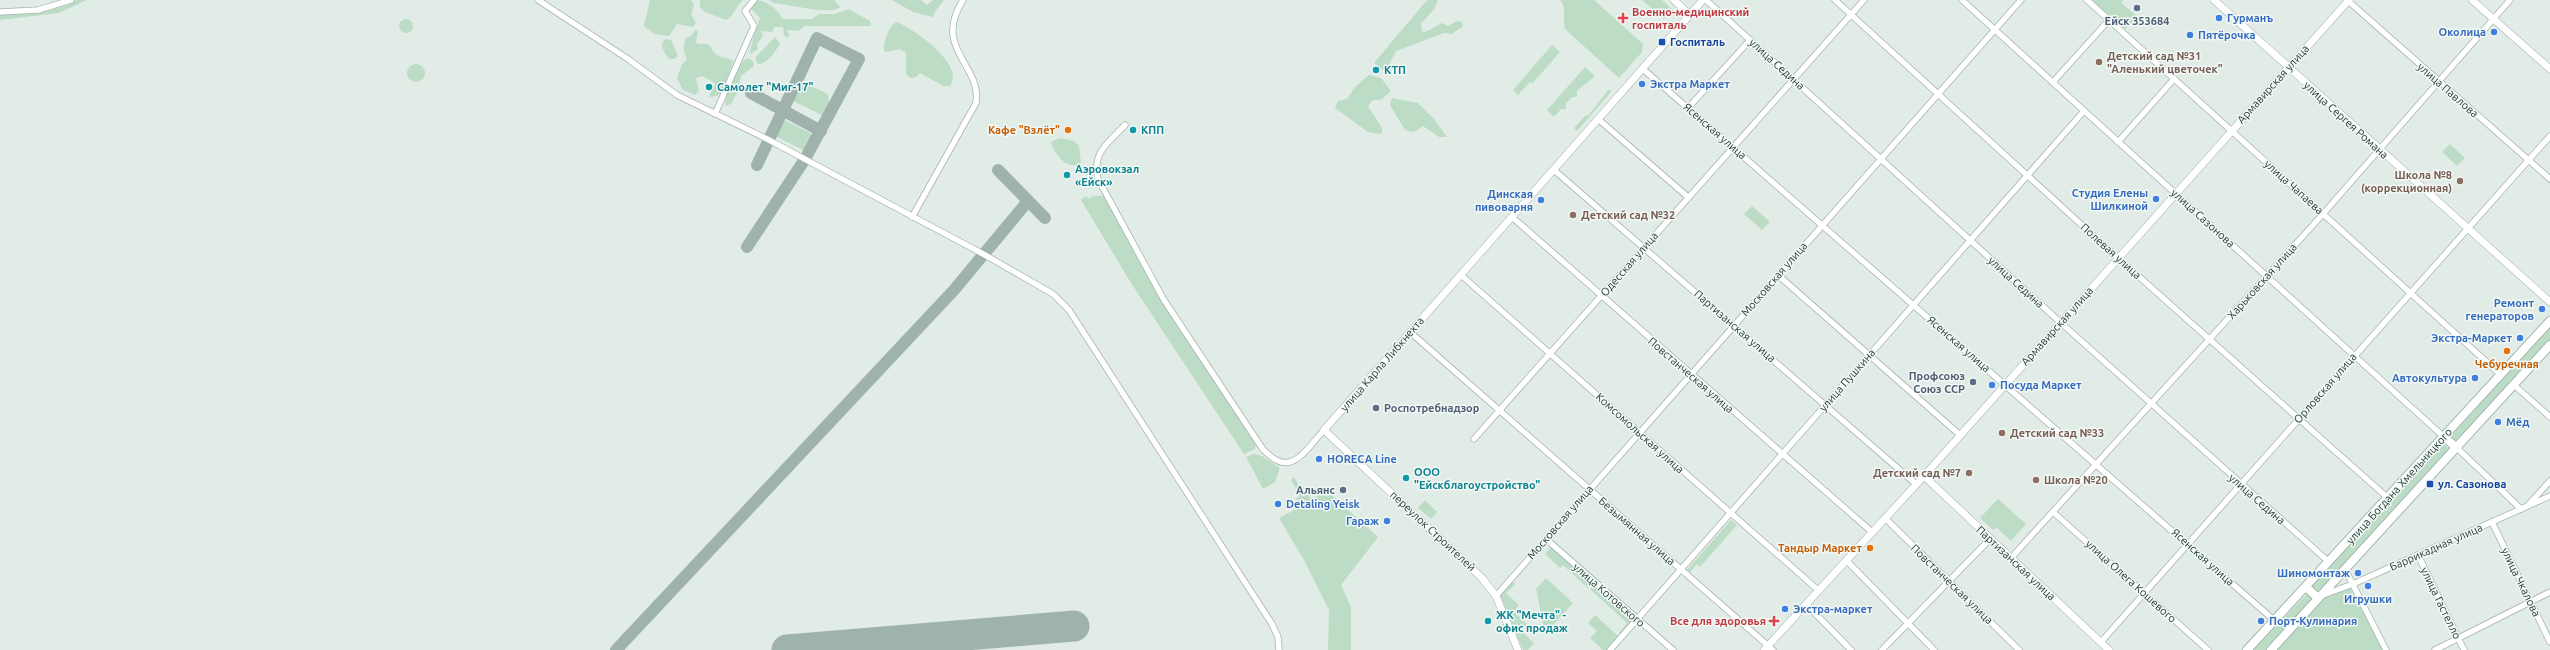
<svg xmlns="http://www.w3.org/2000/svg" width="2550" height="650" viewBox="0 0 2550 650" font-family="Ubuntu,sans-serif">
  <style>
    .green { fill: #bcdcc5 }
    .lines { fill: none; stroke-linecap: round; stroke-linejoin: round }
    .taxiway { stroke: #a0b2ac; stroke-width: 12 }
    .runway { stroke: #a0b2ac; stroke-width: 31 }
    .minor-casing { stroke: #a5b4ae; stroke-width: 7 }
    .tertiary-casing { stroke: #a5b4ae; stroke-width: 8 }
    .secondary-casing { stroke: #a1b7af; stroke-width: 10 }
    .minor { stroke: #fff; stroke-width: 5.5 }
    .tertiary { stroke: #fff; stroke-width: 7 }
    .secondary { stroke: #fff; stroke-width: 8 }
    .service-dot { fill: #5c6f8a; stroke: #f2f8f5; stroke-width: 1.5 }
    .health-dot { fill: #e0444e; stroke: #f2f8f5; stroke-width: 1.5 }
    .shop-dot { fill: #3f7fe0; stroke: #f2f8f5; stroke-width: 1.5 }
    .transit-dot { fill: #1a4fb4; stroke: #f2f8f5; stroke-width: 1.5 }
    .education-dot { fill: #8d6e63; stroke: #f2f8f5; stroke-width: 1.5 }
    .culture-dot { fill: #0f9aa8; stroke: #f2f8f5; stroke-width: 1.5 }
    .food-dot { fill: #e8710a; stroke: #f2f8f5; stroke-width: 1.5 }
    .labels { text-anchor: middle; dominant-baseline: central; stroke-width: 3; stroke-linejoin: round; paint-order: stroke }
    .health-label { font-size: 11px; font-weight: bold; fill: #be3a42; stroke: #f2f8f5; text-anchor: start }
    .shop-label { font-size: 11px; font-weight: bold; fill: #366cbe; stroke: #f2f8f5; text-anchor: start }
    .service-label { font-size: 11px; font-weight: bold; fill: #4e5e75; stroke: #f2f8f5; text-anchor: end }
    .transit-label { font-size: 11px; font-weight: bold; fill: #164399; stroke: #f2f8f5; text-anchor: start }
    .education-label { font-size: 11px; font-weight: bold; fill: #785e54; stroke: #f2f8f5; text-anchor: start }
    .street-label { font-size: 11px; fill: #233c35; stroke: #f2f8f5 }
    .culture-label { font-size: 11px; font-weight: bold; fill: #0d838f; stroke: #f2f8f5; text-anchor: start }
    .food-label { font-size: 11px; font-weight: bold; fill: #c56008; stroke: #f2f8f5; text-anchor: end }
  </style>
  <rect width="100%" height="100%" fill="#e2ece7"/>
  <g class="green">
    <polygon points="77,0 87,0 59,13 0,20 0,14 39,12"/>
    <polygon points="650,0 691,0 694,5 691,14 696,23 693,27 677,24 669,36 654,34 644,26"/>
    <path d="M 700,0 L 743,0 C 735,7 735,15 726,20 L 705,12 L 700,7 Z"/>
    <path d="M 756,0 C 766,0 778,10 783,19 L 812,19 L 819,14 L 835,14 L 849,9 L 870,21 L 871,26 L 804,26 L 799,31 L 787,30 L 789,35 L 787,38 L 784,35 L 783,27 L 774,27 L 772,32 L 761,31 L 763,36 L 757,44 L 758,49 L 750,54 C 749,50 758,24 760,18 L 751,9 Z"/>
    <path d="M 769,0 L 834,0 L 840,7 C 833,16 787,4 774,3 Z"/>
    <polygon points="892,0 921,0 927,5 933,0 944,0 934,13 933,17 913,12"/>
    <polygon points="1427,0 1438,0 1434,9 1421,24 1422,31 1425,32 1442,23 1448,26 1457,21 1462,22 1463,26 1452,34 1444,33 1396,51 1389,65 1382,70 1374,63"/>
    <path d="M 1560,0 L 1594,0 L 1643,44 L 1642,52 L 1619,78 L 1566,30 C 1561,20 1568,8 1560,0 Z"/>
    <polygon points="1642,0 1662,0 1673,10 1664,19"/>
    <polygon points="2092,0 2123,0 2121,3 2138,17 2125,29"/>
    <circle cx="406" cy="26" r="7"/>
    <path d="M 897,22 C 914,29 966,65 950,86 L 943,86 L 920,73 L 915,78 L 910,78 L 906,74 L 906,53 L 900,49 L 886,52 L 884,50 C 883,42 890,23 897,22 Z"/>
    <path d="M 695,30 L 698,31 L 696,42 L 698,44 C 716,42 708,51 719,56 C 723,58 728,58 732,60 L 733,62 L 722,92 L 717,96 L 709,97 L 715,83 L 702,76 L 696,78 L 699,91 L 695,95 L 683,90 L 677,78 L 682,64 L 687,60 C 684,51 682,47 686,38 L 691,36 Z"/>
    <path d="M 775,37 L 780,43 C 776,51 768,64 758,64 L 755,58 Z"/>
    <path d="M 665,39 L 671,40 L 678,56 L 675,59 L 669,59 C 664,53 659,45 665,39 Z"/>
    <polygon points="1552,45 1560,52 1532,84 1530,82 1518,95 1513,90"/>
    <path d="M 748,58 L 753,61 L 754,66 L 741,76 L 738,91 L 731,104 L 726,106 C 722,99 740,59 748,58 Z"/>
    <circle cx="416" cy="73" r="9"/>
    <polygon points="1585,67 1595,76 1577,91 1577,97 1572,97 1566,103 1566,109 1561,109 1554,117 1547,110"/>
    <polygon points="1369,75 1381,78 1391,91 1381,100 1373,100 1368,106 1382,128 1382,133 1379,134 1368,132 1335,108 1338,101 1347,99 1355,87"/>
    <polygon points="800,81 828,94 830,110 826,117 791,100"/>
    <polygon points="1609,89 1611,92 1577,131 1574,128 1586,115 1588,116"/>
    <polygon points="1392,98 1418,103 1434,119 1447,137 1439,137 1423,126 1414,132 1405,130 1390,105"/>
    <polygon points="782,119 816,136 809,149 803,150 775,136"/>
    <path d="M 1060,138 L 1074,141 L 1079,146 L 1081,163 C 1068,171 1054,155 1051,142 Z"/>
    <polygon points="2450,144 2465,158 2457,166 2442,152"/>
    <polygon points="1086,196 1089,199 1093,196 1104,196 1158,296 1256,441 1255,449 1244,454 1131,283 1081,200"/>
    <polygon points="1752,206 1770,222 1762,230 1744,214"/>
    <polygon points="2550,326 2550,341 2457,443 2451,436"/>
    <polygon points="2443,444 2451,450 2319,593 2313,590 2312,586"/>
    <polygon points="1254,454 1262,456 1280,468 1275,482 1263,489 1246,457"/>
    <polygon points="1294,477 1301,489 1313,500 1324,488 1378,537 1341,585 1351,607 1351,650 1328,650 1329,610 1304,560 1279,518 1300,507 1296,499 1300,496 1291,480"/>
    <polygon points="1998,499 2026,524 2011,541 1996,527 1993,530 1980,518"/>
    <polygon points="1425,500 1437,512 1431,519 1418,508"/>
    <polygon points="1731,520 1737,525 1700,567 1697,564 1690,572 1687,570"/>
    <polygon points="1551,547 1591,584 1588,588 1563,565 1560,568 1545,554"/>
    <polygon points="1546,578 1573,603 1545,634 1536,589"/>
    <polygon points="1512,581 1515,584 1506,593 1519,605 1514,612 1527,624 1521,631 1534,643 1528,650 1523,650 1500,595"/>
    <polygon points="1594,586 1633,623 1622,635 1619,633 1627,623 1590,589"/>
    <polygon points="2350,588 2384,650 2277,650 2325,597"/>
    <polygon points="2308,593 2313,598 2312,601 2267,650 2252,650"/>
    <polygon points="1595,615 1620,638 1609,650 1603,650 1590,638 1597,631 1588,623"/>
  </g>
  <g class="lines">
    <g class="taxiway">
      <polyline points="751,93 821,131"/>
      <polyline points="998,170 1045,218"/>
      <polyline points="747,247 805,159 859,59 817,38 757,165"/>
      <polyline points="616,650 954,290 1028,201"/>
    </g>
    <polyline class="runway" points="787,650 1074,626"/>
    <defs>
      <g id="minor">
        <polyline points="538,0 628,59 677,95 769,140 985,255 1053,294 1069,310 1272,624 1278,637 1279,650"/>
        <polyline points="1706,0 2060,322 2329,562"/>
        <polyline points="1835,0 2118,258 2388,498"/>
        <polyline points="1962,0 2444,437"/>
        <polyline points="2087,0 2501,375"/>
        <polyline points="2347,0 2550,179"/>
        <polyline points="0,12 38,10 71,0"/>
        <polyline points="1643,69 2275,621"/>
        <polyline points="2053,82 2109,20"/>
        <polyline points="1688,108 1750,40"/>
        <polyline points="715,114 754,26 745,11 754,0"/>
        <polyline points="1598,119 1688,197"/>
        <path d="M 1125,125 C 1108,143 1092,152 1098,179 L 1164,300 L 1262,448 C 1290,480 1303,453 1324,430"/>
        <polyline points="2118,142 2174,79"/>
        <polyline points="1554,170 1916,484"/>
        <path d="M 912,217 L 976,103 C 982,64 932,50 963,0"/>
        <polyline points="1512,217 1872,532"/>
        <polyline points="1461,275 1818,590"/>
        <polyline points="1778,275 1960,435"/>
        <polyline points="1410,332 1773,650"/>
        <polyline points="2514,385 2550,417"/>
        <polyline points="1474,439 1864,0"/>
        <polyline points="2457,448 2521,509"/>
        <polyline points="2529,504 2550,481"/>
        <polyline points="2053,512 2208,650"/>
        <polyline points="1885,518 2019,650"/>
        <polyline points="2492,522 2550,642"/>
        <polyline points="1546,539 1673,650"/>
        <polyline points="2418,555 2464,650"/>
        <polyline points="2010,559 2323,214 2510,0"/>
        <polyline points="1846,560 1934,650"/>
        <polyline points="2345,569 2386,650"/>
        <polyline points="2323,595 2353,584 2550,496"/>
        <polyline points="1496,596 2021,0"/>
        <polyline points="1806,604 1851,650"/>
        <polyline points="2101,642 2550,136"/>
        <polyline points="1610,650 2084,111"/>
        <polyline points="1882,650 1990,539"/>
        <polyline points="2435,650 2550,592"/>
      </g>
      <g id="tertiary">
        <polyline points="1674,0 1690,15"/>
        <polyline points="2214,0 2550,302"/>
        <polyline points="2472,0 2550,69"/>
        <polyline points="1924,476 2109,650"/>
        <polyline points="1518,650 1496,596 1482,578 1324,430 1703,0"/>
        <polyline points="1764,650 1924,476 2349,0"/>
      </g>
      <g id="secondary">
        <polyline points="2444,437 2457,448"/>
        <polyline points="2306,587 2318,598"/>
        <polyline points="2247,650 2550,321"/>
        <polyline points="2271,650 2550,345"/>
      </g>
    </defs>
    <use href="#minor" class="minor-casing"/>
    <use href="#tertiary" class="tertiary-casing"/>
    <use href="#secondary" class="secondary-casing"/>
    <use href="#minor" class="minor"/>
    <use href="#tertiary" class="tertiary"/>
    <use href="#secondary" class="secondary"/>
  </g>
  <g class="service-dot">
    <circle cx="2137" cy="8" r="4"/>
    <circle cx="1973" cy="382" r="4"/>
    <circle cx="1376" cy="408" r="4"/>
    <circle cx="1343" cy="490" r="4"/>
  </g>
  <g class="health-dot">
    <path d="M1621 12h4v4h4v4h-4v4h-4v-4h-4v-4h4z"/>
    <path d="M1772 615h4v4h4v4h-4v4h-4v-4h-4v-4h4z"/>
  </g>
  <g class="shop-dot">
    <circle cx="2219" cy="18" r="4"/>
    <circle cx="2494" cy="32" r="4"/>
    <circle cx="2190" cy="35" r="4"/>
    <circle cx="1642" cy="84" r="4"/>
    <circle cx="2156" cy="199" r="4"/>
    <circle cx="1541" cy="200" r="4"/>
    <circle cx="2542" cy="309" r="4"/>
    <circle cx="2520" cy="338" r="4"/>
    <circle cx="2475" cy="378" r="4"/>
    <circle cx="1992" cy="385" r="4"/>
    <circle cx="2498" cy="422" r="4"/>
    <circle cx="1319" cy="459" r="4"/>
    <circle cx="1278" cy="504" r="4"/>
    <circle cx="1387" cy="521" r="4"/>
    <circle cx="2358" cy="573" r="4"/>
    <circle cx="2368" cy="586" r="4"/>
    <circle cx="1785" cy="609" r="4"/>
    <circle cx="2261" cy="621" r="4"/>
  </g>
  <g class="transit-dot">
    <rect x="1658" y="38" width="8" height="8" rx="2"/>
    <rect x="2426" y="480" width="8" height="8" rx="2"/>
  </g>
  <g class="education-dot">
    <circle cx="2099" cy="62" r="4"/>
    <circle cx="2460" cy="181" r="4"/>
    <circle cx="1573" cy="215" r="4"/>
    <circle cx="2002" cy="433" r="4"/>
    <circle cx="1969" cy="473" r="4"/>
    <circle cx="2036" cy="480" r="4"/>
  </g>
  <g class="culture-dot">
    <circle cx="1376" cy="70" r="4"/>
    <circle cx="709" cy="87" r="4"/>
    <circle cx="1133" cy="130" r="4"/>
    <circle cx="1067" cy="175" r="4"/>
    <circle cx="1406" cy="478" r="4"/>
    <circle cx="1488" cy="621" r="4"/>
  </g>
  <g class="food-dot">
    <circle cx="1068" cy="130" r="4"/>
    <circle cx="2507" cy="351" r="4"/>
    <circle cx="1870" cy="548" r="4"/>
  </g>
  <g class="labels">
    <g class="health-label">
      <text x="1632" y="12">Военно-медицинский<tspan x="1632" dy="13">госпиталь</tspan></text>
      <text x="1766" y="621" text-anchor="end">Все для здоровья</text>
    </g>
    <g class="shop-label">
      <text x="2227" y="18">Гурманъ</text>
      <text x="2486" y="32" text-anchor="end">Околица</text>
      <text x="2198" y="35">Пятёрочка</text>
      <text x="1650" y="84">Экстра Маркет</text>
      <text x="2148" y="193" text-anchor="end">Студия Елены<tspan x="2148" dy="13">Шилкиной</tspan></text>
      <text x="1533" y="194" text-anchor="end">Динская<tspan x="1533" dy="13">пивоварня</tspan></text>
      <text x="2534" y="303" text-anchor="end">Ремонт<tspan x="2534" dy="13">генераторов</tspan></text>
      <text x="2512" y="338" text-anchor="end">Экстра-Маркет</text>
      <text x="2467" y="378" text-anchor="end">Автокультура</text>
      <text x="2000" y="385">Посуда Маркет</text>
      <text x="2506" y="422">Мёд</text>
      <text x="1327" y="459">HORECA Line</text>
      <text x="1286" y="504">Detaling Yeisk</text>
      <text x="1379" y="521" text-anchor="end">Гараж</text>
      <text x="2350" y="573" text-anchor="end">Шиномонтаж</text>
      <text x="2368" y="599" text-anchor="middle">Игрушки</text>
      <text x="1793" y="609">Экстра-маркет</text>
      <text x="2269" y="621">Порт-Кулинария</text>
    </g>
    <g class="service-label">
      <text x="2137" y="21" text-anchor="middle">Ейск 353684</text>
      <text x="1965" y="376">Профсоюз<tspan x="1965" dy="13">Союз ССР</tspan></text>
      <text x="1384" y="408" text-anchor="start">Роспотребнадзор</text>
      <text x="1335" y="490">Альянс</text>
    </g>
    <g class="transit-label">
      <text x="1670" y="42">Госпиталь</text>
      <text x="2438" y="484">ул. Сазонова</text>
    </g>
    <g class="education-label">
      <text x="2107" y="56">Детский сад №31<tspan x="2107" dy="13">"Аленький цветочек"</tspan></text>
      <text x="2452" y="175" text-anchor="end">Школа №8<tspan x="2452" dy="13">(коррекционная)</tspan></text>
      <text x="1581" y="215">Детский сад №32</text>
      <text x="2010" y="433">Детский сад №33</text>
      <text x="1961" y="473" text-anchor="end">Детский сад №7</text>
      <text x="2044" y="480">Школа №20</text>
    </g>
    <g class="street-label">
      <text transform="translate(1777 64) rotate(42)">улица Седина</text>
      <text transform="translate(2273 84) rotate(-48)">Армавирская улица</text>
      <text transform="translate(2448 90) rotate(41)">улица Павлова</text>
      <text transform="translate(2346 120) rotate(42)">улица Сергея Романа</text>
      <text transform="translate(1715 131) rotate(41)">Ясенская улица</text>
      <text transform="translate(2294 187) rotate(42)">улица Чапаева</text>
      <text transform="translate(2203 218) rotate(42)">улица Сазонова</text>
      <text transform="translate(2111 251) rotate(42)">Полевая улица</text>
      <text transform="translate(1629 264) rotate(-49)">Одесская улица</text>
      <text transform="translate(1774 279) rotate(-49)">Московская улица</text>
      <text transform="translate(2262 281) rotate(-48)">Харьковская улица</text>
      <text transform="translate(2016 282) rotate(42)">улица Седина</text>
      <text transform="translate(1735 326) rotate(41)">Партизанская улица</text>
      <text transform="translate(2057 326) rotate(-48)">Армавирская улица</text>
      <text transform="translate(1959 344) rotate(41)">Ясенская улица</text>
      <text transform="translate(1382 364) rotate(-49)">улица Карла Либкнехта</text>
      <text transform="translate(1691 375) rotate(41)">Повстанческая улица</text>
      <text transform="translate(1847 380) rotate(-49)">улица Пушкина</text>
      <text transform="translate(2325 388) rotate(-49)">Орловская улица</text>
      <text transform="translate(1640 433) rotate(42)">Комсомольская улица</text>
      <text transform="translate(2399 486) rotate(-48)">улица Богдана Хмельницкого</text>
      <text transform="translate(2257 499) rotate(41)">улица Седина</text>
      <text transform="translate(1560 522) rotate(-49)">Московская улица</text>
      <text transform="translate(1433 531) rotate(43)">переулок Строителей</text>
      <text transform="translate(1637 531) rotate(41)">Безымянная улица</text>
      <text transform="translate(2436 547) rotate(-24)">Баррикадная улица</text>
      <text transform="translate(2203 557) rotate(42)">Ясенская улица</text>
      <text transform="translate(2016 563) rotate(43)">Партизанская улица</text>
      <text transform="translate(2131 581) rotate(42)">улица Олега Кошевого</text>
      <text transform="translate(2521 582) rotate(64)">улица Чкалова</text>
      <text transform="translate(1952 584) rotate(44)">Повстанческая улица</text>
      <text transform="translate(1609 595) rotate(41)">улица Котовского</text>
      <text transform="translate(2441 603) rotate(64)">улица Гастелло</text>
    </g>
    <g class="culture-label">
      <text x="1384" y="70">КТП</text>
      <text x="717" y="87">Самолет "Миг-17"</text>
      <text x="1141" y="130">КПП</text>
      <text x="1075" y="169">Аэровокзал<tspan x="1075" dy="13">«Ейск»</tspan></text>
      <text x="1414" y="472">ООО<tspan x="1414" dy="13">"Ейскблагоустройство"</tspan></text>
      <text x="1496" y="615">ЖК "Мечта" -<tspan x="1496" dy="13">офис продаж</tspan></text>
    </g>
    <g class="food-label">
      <text x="1060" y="130">Кафе "Взлёт"</text>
      <text x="2507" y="364" text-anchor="middle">Чебуречная</text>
      <text x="1862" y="548">Тандыр Маркет</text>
    </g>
  </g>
</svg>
